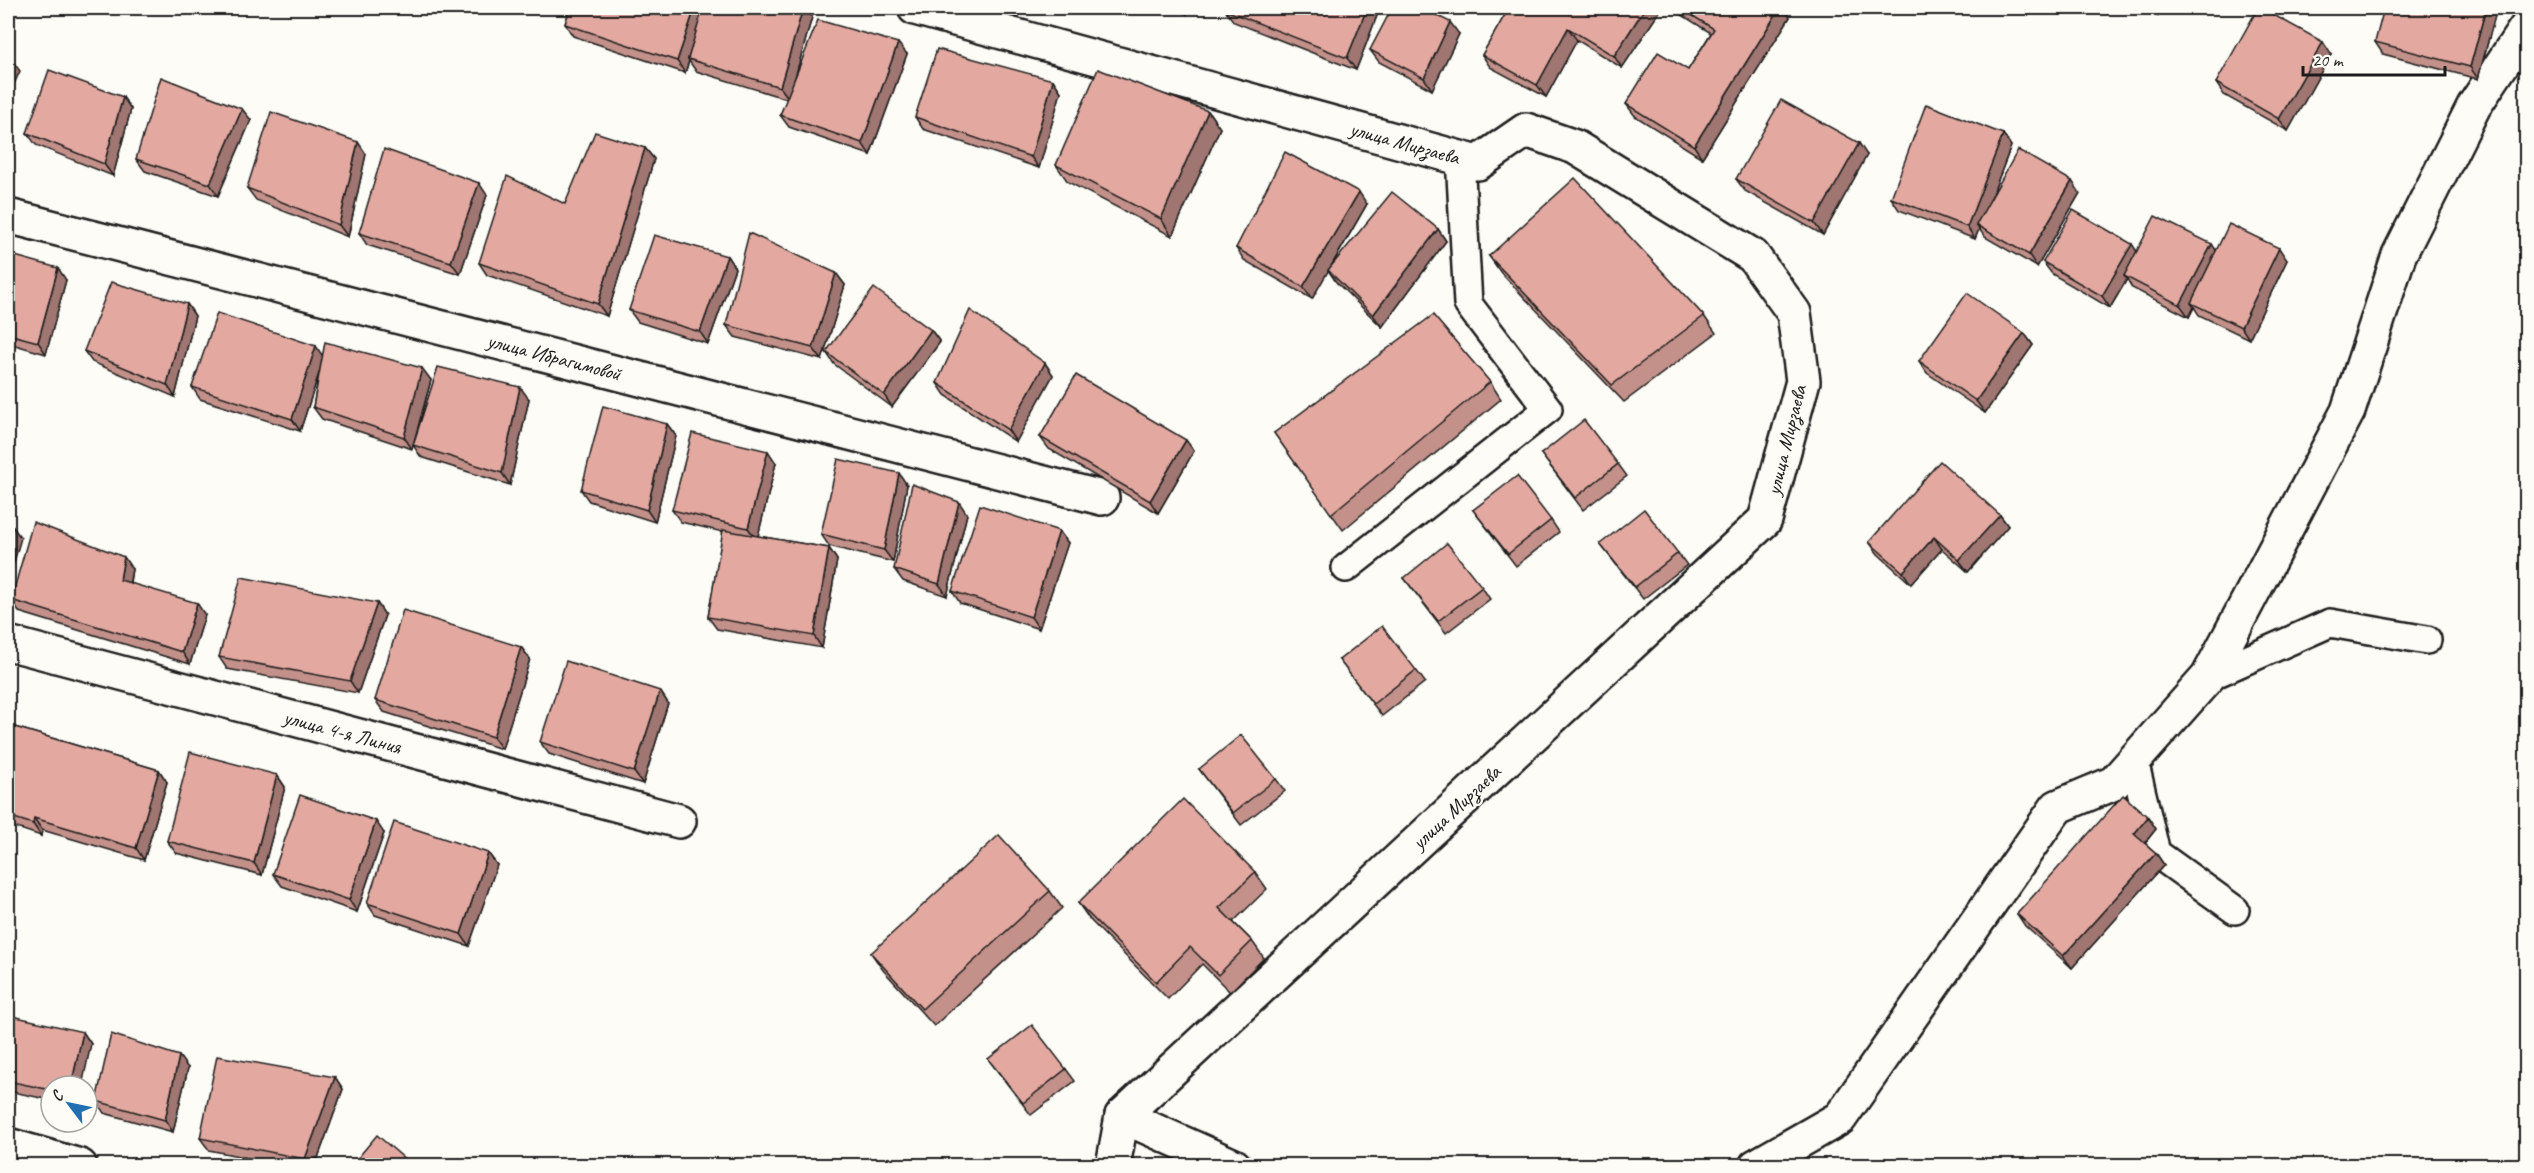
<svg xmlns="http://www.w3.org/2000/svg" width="2534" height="1173" viewBox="0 0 2534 1173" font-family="Caveat,sans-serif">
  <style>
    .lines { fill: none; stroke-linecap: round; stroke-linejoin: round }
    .lane-casing { stroke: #1c1c1c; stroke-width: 32 }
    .street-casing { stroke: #1c1c1c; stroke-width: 38 }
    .lane { stroke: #fdfcf7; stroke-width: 27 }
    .street { stroke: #fdfcf7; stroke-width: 33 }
    .wall { fill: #c3918a; stroke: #1c1c1c; stroke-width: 1.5 }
    .shaded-wall { fill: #9f7671; stroke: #1c1c1c; stroke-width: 1.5 }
    .building { fill: #e3a9a1; stroke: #1c1c1c; stroke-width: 1.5 }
    .labels { text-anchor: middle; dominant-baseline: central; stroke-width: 4.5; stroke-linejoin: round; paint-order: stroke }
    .street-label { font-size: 21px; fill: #1c1c1c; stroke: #fdfcf7 }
  </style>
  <rect width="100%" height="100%" fill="#fdfcf7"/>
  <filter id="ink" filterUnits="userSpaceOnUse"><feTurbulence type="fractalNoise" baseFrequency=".0167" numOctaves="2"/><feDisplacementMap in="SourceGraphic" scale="12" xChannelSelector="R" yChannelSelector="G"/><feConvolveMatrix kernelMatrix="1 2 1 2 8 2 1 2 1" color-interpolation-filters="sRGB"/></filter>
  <g filter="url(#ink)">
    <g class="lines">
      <defs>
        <g id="lane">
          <polyline points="1346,568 1548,409 1468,304 1460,157"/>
          <polyline points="2208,677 2330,623 2427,640"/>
          <polyline points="2130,764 2136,769 2156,853 2235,910"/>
        </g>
        <g id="street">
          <path id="s1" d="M 915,8 L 1478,163 L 1526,130 L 1575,147 L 1753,256 L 1794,313 L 1803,381 L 1765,520 L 1122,1116"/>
          <path id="s2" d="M 8,216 L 1102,498"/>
          <path id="s3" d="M 8,643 L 679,821"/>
          <polyline points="1122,1116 1234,1166"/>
          <polyline points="8,1145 80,1166"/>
          <polyline points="1113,1166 1122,1116"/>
          <polyline points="1756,1166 1840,1118 2057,807 2114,783 2208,677 2348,411 2399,255 2474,106 2526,28"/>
        </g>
      </defs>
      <use href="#lane" class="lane-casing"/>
      <use href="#street" class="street-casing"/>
      <use href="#lane" class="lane"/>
      <use href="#street" class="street"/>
    </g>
    <g class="wall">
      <polygon points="570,8 805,8 812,17 794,81 907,54 870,155 789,127 780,115 787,99 696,71 689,61 685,73 573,36 565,24"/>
      <polygon points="1171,8 1189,8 1187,14"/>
      <polygon points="1380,8 1356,70 1234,22 1225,10"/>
      <polygon points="1509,8 1662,8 1622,68 1577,40 1546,97 1490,67 1482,55"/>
      <polygon points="1672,8 1783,8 1790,17 1702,158 1635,116 1626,104 1688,70 1711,33 1674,10"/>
      <polygon points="2138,8 2161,8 2158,15"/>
      <polygon points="2497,8 2478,79 2383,54 2375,42"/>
      <polygon points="1459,34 1432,90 1379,62 1370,50"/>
      <polygon points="2331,54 2288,131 2224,95 2216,83"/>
      <polygon points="1053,80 1061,92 1039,168 923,129 915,117"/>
      <polygon points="131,109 113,176 36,145 27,133"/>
      <polygon points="242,109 251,120 218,196 145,171 136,159"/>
      <polygon points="1208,111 1220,128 1172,236 1068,182 1056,165"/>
      <polygon points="2003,134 2011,146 1990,201 2080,193 2037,267 1985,237 1979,229 1975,239 1899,210 1891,198"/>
      <polygon points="645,148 654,159 607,316 487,275 479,263"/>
      <polygon points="366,154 348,237 256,200 247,188"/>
      <polygon points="1867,155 1823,235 1745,191 1736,179"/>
      <polygon points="487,195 460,274 367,245 359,233"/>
      <polygon points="1367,204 1331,267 1438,229 1446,241 1382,327 1336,282 1328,270 1312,299 1244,260 1236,248"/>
      <polygon points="2137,251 2216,251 2287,260 2249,339 2199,315 2194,307 2189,317 2132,288 2127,279 2110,308 2052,274 2043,262"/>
      <polygon points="8,254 66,280 46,354 8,343"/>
      <polygon points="727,256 735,268 708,344 638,322 629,310"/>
      <polygon points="1489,256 1704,316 1716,333 1624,402 1501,273"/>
      <polygon points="836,273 845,285 822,360 735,337 726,325"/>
      <polygon points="187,304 195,316 175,397 92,362 84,351"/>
      <polygon points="931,330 940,342 892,407 834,364 826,352"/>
      <polygon points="2024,333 2033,345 1985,413 1927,373 1919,361"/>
      <polygon points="322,355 431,380 415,439 529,399 510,485 421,457 413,445 412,449 322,419 313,407 319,373 300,431 200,399 192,387"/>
      <polygon points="1045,363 1053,375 1016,442 945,395 937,383"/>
      <polygon points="1490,382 1501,399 1343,530 1274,433"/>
      <polygon points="667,424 676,436 655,522 589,501 581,490"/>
      <polygon points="1040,437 1194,451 1158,513 1049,449"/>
      <polygon points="1541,454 1618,464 1627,476 1583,510"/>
      <polygon points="776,463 758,536 829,548 837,560 822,648 717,629 708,617 723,532 681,522 672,510"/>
      <polygon points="907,485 893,562 829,546 821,534"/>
      <polygon points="1473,510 1551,520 1559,532 1516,566"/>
      <polygon points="967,514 947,596 903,581 894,569"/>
      <polygon points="2000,515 2008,526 1968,572 1942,549 1911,584 1878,554 1869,542"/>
      <polygon points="1059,531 1068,543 1039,629 960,603 952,591"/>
      <polygon points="1600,544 1678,553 1687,565 1643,599"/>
      <polygon points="132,569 130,583 205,615 190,664 19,612 11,600"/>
      <polygon points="1404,578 1482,587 1490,599 1446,633"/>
      <polygon points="377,603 385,615 358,693 227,669 219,657"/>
      <polygon points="521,647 530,659 502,749 384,712 375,700"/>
      <polygon points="1339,660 1416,670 1425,682 1382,716"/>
      <polygon points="660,691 668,703 643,784 549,754 540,742"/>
      <polygon points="8,725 159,770 167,782 144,860 42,830 41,836 8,825"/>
      <polygon points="1199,769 1276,779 1285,791 1241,825"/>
      <polygon points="277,775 285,787 262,875 176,853 167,841"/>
      <polygon points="2148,817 2156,829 2145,843 2156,853 2164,865 2072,968 2025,926 2017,914"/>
      <polygon points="384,833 357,912 282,886 273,874"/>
      <polygon points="488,853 497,865 469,946 375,915 367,903"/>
      <polygon points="1255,872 1267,889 1233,922 1252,941 1264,958 1230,992 1202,964 1168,999 1090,920 1078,903"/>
      <polygon points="1050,891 1062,908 934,1026 883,970 871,953"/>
      <polygon points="8,1029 83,1032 91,1044 51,1086 51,1100 8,1091"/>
      <polygon points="988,1059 1066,1069 1075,1081 1031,1115"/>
      <polygon points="188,1068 173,1132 104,1113 96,1101"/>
      <polygon points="335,1077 343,1089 315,1166 287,1166 209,1150 200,1138"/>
    </g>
    <g class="shaded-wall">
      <polygon points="695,8 707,8 688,59 689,61 685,73 677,61"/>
      <polygon points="803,8 805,8 812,17 789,99 780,87"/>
      <polygon points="1182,8 1189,8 1187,14"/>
      <polygon points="1367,8 1380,8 1356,70 1347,58"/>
      <polygon points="1645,8 1662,8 1622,68 1614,56"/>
      <polygon points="1780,8 1783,8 1790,17 1702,158 1694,146"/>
      <polygon points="2153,8 2161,8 2158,15"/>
      <polygon points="2486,8 2497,8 2478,79 2470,67"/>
      <polygon points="1450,22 1459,34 1432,90 1424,78"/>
      <polygon points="1568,28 1577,40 1546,97 1537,85"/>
      <polygon points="2323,42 2331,54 2288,131 2279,119"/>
      <polygon points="898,43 907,54 870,155 862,143"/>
      <polygon points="11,59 20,71 8,97 8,67"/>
      <polygon points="1053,80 1061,92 1039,168 1031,157"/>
      <polygon points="123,97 131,109 113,176 104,164"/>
      <polygon points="242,109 251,120 218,196 210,184"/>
      <polygon points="1208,111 1220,128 1172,236 1161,219"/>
      <polygon points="2003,134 2011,146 1980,227 1976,225 1979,229 1975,239 1967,227"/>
      <polygon points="358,142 366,154 348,237 339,225"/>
      <polygon points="1859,143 1867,155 1823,235 1814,223"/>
      <polygon points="645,148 654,159 607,316 598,304"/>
      <polygon points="2072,181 2080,193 2037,267 2029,255"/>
      <polygon points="479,183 487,195 460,274 451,262"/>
      <polygon points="1359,192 1367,204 1312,299 1303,287"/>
      <polygon points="1438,229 1446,241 1382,327 1373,315"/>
      <polygon points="2132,244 2140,256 2124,276 2127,279 2110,308 2102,296"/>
      <polygon points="2212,244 2220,256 2191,303 2194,307 2189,317 2180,305"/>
      <polygon points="2279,248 2287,260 2249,339 2241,327"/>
      <polygon points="727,256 735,268 708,344 700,332"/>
      <polygon points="58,268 66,280 46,354 38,342"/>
      <polygon points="836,273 845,285 822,360 813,348"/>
      <polygon points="187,304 195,316 175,397 167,385"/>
      <polygon points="931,330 940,342 892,407 884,395"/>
      <polygon points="2024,333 2033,345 1985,413 1976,401"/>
      <polygon points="316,346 324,358 300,431 292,419"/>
      <polygon points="1045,363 1053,375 1016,442 1008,430"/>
      <polygon points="422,368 431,380 412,449 404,437"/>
      <polygon points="520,387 529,399 510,485 502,473"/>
      <polygon points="667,424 676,436 655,522 647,510"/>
      <polygon points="1186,440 1194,451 1158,513 1150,501"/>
      <polygon points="768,451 776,463 757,540 748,528"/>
      <polygon points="899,473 907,485 893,562 884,550"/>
      <polygon points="959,502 967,514 947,596 939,584"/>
      <polygon points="2000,515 2008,526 1968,572 1959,560"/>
      <polygon points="13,527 21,538 8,583 8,544"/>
      <polygon points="1059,531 1068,543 1039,629 1031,617"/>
      <polygon points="1934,537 1942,549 1911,584 1903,572"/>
      <polygon points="829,548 837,560 822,648 814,636"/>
      <polygon points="124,557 132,569 128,592 120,580"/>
      <polygon points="197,603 205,615 190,664 182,652"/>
      <polygon points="377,603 385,615 358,693 350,681"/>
      <polygon points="521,647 530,659 502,749 493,737"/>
      <polygon points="660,691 668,703 643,784 634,772"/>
      <polygon points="159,770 167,782 144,860 136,848"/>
      <polygon points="277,775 285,787 262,875 254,863"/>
      <polygon points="2148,817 2156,829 2142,846 2134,834"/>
      <polygon points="34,818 42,830 41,836 33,824"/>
      <polygon points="376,821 384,833 357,912 349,900"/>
      <polygon points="488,853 497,865 469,946 461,934"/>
      <polygon points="2156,853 2164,865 2072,968 2063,956"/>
      <polygon points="83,1032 91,1044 82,1086 71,1086"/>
      <polygon points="179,1056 188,1068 173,1132 165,1120"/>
      <polygon points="335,1077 343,1089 315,1166 310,1166 305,1159"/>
    </g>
    <g class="building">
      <polygon points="570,8 695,8 677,61 565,24"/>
      <polygon points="703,8 803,8 780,87 688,59"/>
      <polygon points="1226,8 1367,8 1347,58 1225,10"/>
      <polygon points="1392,8 1422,8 1450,22 1424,78 1370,50"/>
      <polygon points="1509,8 1645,8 1614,56 1568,28 1537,85 1482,55"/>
      <polygon points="1680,8 1780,8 1694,146 1626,104 1658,52 1688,70 1714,29"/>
      <polygon points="2258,8 2261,8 2323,42 2279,119 2216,83"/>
      <polygon points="2384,8 2486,8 2470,67 2375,42"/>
      <polygon points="818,20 898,43 862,143 780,115"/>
      <polygon points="937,49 1053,80 1031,157 915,117"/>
      <polygon points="8,57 11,59 8,67"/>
      <polygon points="1098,69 1208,111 1161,219 1056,165"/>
      <polygon points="49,70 123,97 104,164 27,133"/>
      <polygon points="161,77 242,109 210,184 136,159"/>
      <polygon points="1781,100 1859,143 1814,223 1736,179"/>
      <polygon points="1926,104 2003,134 1967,227 1891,198"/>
      <polygon points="271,112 358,142 339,225 247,188"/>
      <polygon points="595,132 645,148 598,304 479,263 507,176 565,204"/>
      <polygon points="384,149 479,183 451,262 359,233"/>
      <polygon points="2018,150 2072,181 2029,255 1976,225"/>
      <polygon points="1285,152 1359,192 1303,287 1236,248"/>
      <polygon points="1575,178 1704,316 1612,385 1489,256"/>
      <polygon points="1392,192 1438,229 1373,315 1328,270"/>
      <polygon points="2073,210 2132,244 2102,296 2043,262"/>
      <polygon points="2155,216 2212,244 2180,305 2124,276"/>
      <polygon points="2229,224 2279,248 2241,327 2191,303"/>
      <polygon points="749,233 836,273 813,348 726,325"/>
      <polygon points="654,235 727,256 700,332 629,310"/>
      <polygon points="8,254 58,268 38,342 8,334"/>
      <polygon points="111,282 187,304 167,385 84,351"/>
      <polygon points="874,288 931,330 884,395 826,352"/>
      <polygon points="1967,293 2024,333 1976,401 1919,361"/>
      <polygon points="970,310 1045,363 1008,430 937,383"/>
      <polygon points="217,313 316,346 292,419 192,387"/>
      <polygon points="1433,315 1490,382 1331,514 1274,433"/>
      <polygon points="325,342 422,368 404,437 313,407"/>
      <polygon points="438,367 520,387 502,473 413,445"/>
      <polygon points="1076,375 1186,440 1150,501 1040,437"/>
      <polygon points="603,406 667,424 647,510 581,490"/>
      <polygon points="1584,420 1618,464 1575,498 1541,454"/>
      <polygon points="692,433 768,451 748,528 672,510"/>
      <polygon points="838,459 899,473 884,550 821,534"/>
      <polygon points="1940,461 2000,515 1959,560 1934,537 1903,572 1869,542"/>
      <polygon points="1517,476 1551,520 1508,554 1473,510"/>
      <polygon points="912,484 959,502 939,584 894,569"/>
      <polygon points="980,505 1059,531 1031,617 952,591"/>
      <polygon points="1644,509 1678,553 1635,587 1600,544"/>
      <polygon points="33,522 124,557 120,580 197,603 182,652 11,600"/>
      <polygon points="8,525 13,527 8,544"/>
      <polygon points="723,530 829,548 814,636 708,617"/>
      <polygon points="1447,543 1482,587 1438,621 1404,578"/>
      <polygon points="241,577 377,603 350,681 219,657"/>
      <polygon points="403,610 521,647 493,737 375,700"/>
      <polygon points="1382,626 1416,670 1373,704 1339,660"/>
      <polygon points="566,661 660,691 634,772 540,742"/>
      <polygon points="8,725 159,770 136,848 34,818 33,824 8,816"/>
      <polygon points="1241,735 1276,779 1233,813 1199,769"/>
      <polygon points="190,752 277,775 254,863 167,841"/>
      <polygon points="300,795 376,821 349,900 273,874"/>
      <polygon points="2123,795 2148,817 2134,834 2156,853 2063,956 2017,914"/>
      <polygon points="1183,799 1255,872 1219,908 1252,941 1218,975 1190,947 1156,982 1078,903"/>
      <polygon points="394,822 488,853 461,934 367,903"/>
      <polygon points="999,835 1050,891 922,1009 871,953"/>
      <polygon points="12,1016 83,1032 71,1086 51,1086 51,1090 8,1081 8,1029"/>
      <polygon points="1032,1025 1066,1069 1023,1103 988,1059"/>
      <polygon points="111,1034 179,1056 165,1120 96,1101"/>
      <polygon points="217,1056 335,1077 305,1159 200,1138"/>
      <polygon points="377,1135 413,1166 351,1166"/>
    </g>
  </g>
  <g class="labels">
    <g class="street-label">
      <text stroke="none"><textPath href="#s1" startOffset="508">улица Мирзаева</textPath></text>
      <text stroke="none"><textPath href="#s2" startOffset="564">улица Ибрагимовой</textPath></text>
      <text transform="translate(1786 440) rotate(-76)">улица Мирзаева</text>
      <text stroke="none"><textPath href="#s3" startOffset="346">улица 4-я Линия</textPath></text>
      <text transform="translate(1456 807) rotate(-43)">улица Мирзаева</text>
    </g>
  </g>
  <rect width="2534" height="1173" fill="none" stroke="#fdfcf7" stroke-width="30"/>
  <rect x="15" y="15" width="2504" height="1143" fill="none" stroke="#1c1c1c" stroke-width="2" filter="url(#ink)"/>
  <g transform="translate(69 1104) rotate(302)"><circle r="28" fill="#fdfcf7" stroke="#a3a29f" stroke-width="1.5"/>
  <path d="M0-4.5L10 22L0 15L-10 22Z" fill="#1f6fb2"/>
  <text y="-9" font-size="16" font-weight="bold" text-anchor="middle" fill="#1c1c1c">С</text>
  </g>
  <path d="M2303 66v9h142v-9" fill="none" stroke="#1c1c1c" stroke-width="3"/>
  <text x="2312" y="66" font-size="18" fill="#1c1c1c" stroke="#fdfcf7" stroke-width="4.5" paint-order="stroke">20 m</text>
</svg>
